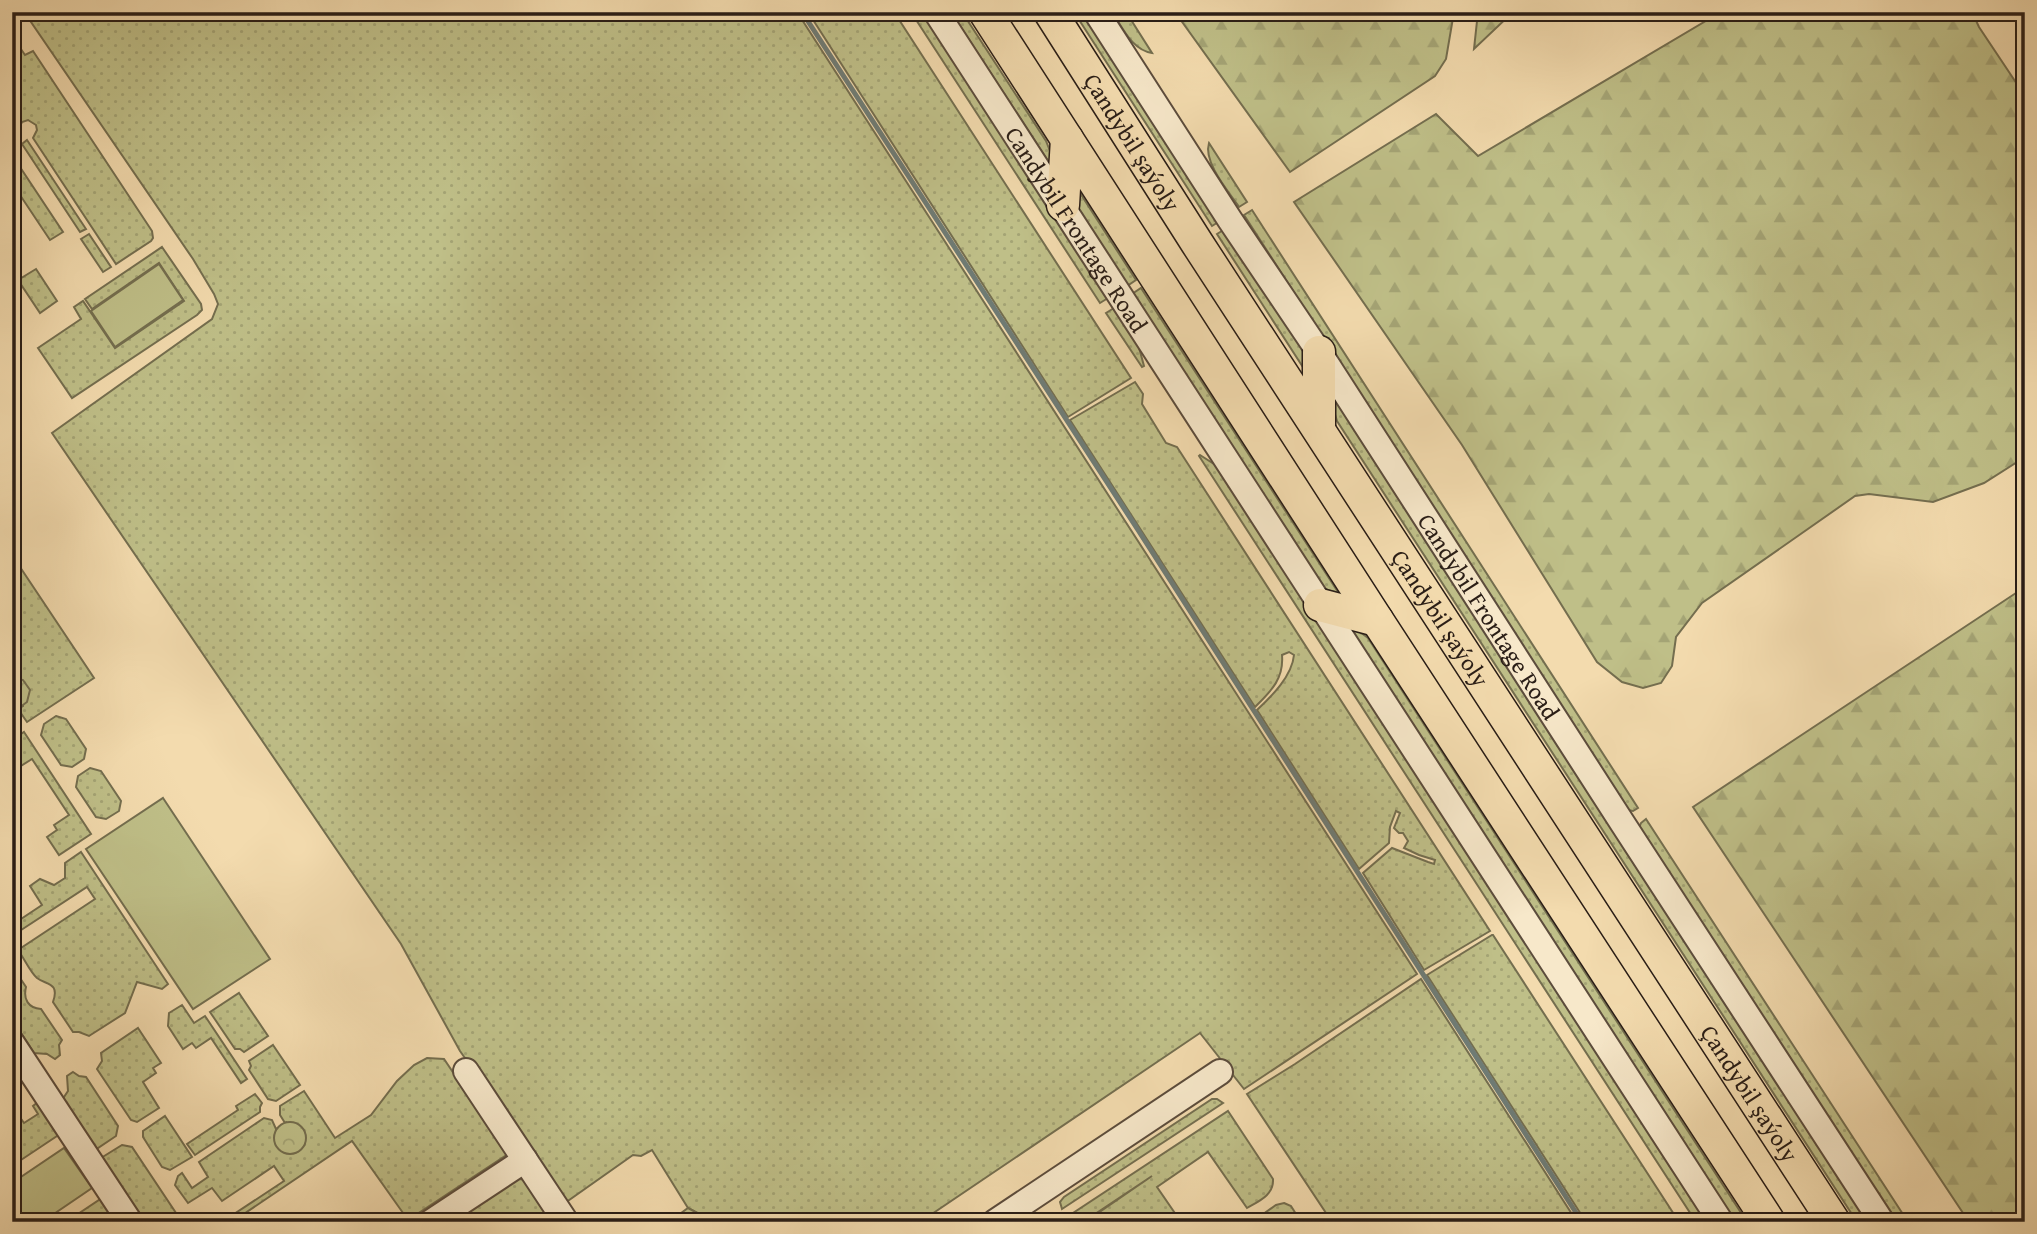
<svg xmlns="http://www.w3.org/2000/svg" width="2037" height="1234" viewBox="0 0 2037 1234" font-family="'Gentium Book Plus',serif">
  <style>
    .grass { fill: url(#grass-dots); stroke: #746e4f; stroke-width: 2 }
    .forest { fill: url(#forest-firs); stroke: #746e4f; stroke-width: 2 }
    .park { fill: url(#park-crowns); stroke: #746e4f; stroke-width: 2 }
    .pitch { fill: #bfbf88; stroke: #746e4f; stroke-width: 2 }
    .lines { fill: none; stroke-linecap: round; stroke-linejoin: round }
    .stream { stroke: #6f7b74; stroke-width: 5 }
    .minor-casing { stroke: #5c4c3c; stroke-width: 28 }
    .major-casing { stroke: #291d16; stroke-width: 35 }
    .minor { stroke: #f7e8ca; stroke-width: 24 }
    .major { stroke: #f3dbae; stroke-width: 32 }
    .labels { text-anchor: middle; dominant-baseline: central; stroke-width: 5; stroke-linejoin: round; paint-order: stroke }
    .street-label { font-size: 24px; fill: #291d16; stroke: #f7e8ca }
  </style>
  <defs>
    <pattern id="grass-dots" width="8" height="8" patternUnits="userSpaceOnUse" patternTransform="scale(1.75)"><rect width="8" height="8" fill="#bfbf88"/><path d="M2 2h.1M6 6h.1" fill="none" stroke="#a4a475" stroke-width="1.8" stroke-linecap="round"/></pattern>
    <pattern id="forest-firs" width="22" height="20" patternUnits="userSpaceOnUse" patternTransform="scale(1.75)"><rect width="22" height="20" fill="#bfbf88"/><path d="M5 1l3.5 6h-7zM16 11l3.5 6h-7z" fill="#a4a475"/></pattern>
    <pattern id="park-crowns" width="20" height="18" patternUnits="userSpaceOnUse" patternTransform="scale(1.75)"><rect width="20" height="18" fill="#bfbf88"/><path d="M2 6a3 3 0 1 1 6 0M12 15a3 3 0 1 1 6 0" fill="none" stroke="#a4a475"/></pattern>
  </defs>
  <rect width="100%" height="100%" fill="#f3dbae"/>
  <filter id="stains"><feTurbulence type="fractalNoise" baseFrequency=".00286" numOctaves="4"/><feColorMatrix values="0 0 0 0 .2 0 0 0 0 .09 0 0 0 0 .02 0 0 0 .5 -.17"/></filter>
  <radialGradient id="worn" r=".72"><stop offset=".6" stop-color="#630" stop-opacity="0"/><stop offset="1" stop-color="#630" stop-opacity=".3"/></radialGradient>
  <g class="grass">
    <polygon points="47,12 797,12 1417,974 1244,1089 1200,1033 920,1222 730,1222 701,1215 688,1208 652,1150 641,1156 633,1155 565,1203 578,1222 574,1222 489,1092 460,1051 401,944 52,433 212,319 218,304 214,294 193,259 31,22"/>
    <polygon points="808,12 894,12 1131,378 1068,417"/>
    <polygon points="911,12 923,12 1108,298 1100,303"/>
    <polygon points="951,12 962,12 1046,141 1052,156 1055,172"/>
    <polygon points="1074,12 1086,12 1220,221 1212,226"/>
    <path d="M 1112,12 L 1126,12 L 1152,53 C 1132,50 1123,28 1112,12 Z"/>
    <polygon points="12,36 25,55 33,51 152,231 153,238 151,241 116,264 33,138 37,130 36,125 28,120 22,122 18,130 19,135 12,137"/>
    <polygon points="27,140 86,229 80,232 22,144"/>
    <path d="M 1209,143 L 1247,202 L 1239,207 C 1228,191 1203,162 1209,143 Z"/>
    <polygon points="12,155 63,232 50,240 12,183"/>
    <polygon points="1077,192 1080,193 1136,280 1127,286 1079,211 1076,201"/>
    <polygon points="1252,210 1638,808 1633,811 1628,810 1244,215"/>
    <polygon points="1225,229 1304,351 1308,375 1217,234"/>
    <polygon points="89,234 111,267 103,272 81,239"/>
    <polygon points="162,247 201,304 202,310 197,315 72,398 38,348 81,319 74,307 83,301 115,348 184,301 159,263 92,309 85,299"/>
    <polygon points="36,269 57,301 40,313 18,280"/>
    <polygon points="1141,288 1338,592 1338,594 1323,588 1132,294"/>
    <polygon points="1114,308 1138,344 1144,366 1142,367 1106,313"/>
    <path d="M 1135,382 L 1143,394 L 1142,404 L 1166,443 L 1177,447 L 1490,931 L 1424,970 L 1363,873 L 1392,848 L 1428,862 L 1434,864 L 1435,860 L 1419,855 L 1404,848 L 1408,841 L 1403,833 L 1399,833 L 1394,828 L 1400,813 L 1396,811 L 1390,827 L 1389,843 L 1359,869 L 1257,710 C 1272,696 1292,676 1294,655 L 1289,652 L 1282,655 C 1284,679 1271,691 1255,707 L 1070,420 Z"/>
    <polygon points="1335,398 1870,1222 1857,1222 1337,421 1331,401"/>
    <polygon points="1200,455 1217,466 1708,1222 1696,1222 1199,456"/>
    <polygon points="12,555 94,678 27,722 18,709 23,706 17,677 12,677"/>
    <polygon points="1355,628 1368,638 1747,1222 1735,1222 1350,630"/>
    <polygon points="56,716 66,719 86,749 84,759 72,767 61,765 41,735 44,724"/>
    <polygon points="24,732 91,834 59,855 47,837 57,830 54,825 69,815 32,759 16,769 12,765 12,740"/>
    <polygon points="90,768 101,771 121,801 119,811 106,819 96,817 76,787 78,776"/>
    <polygon points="1646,819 1908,1222 1896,1222 1639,828 1641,823"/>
    <path d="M 81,852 L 168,984 L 162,989 L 137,982 L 125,1013 L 89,1036 L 79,1032 L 73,1032 L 53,1002 C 60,982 46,985 37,978 C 30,972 24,958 18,950 L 95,899 L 87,887 L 12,936 L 12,925 L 42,905 L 30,886 L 40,879 L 54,885 L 65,878 L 65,863 Z"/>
    <polygon points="1492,935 1493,935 1679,1222 1586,1222 1427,975"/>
    <path d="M 12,966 L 26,987 C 23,999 28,1008 41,1009 L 62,1040 L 59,1045 L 60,1055 L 55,1059 L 47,1054 L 34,1053 L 12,1019 Z"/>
    <polygon points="1421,979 1577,1222 1332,1222 1247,1094 1295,1064"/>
    <polygon points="239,993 268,1036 244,1052 240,1049 235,1049 210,1012"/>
    <polygon points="182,1005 194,1023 205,1016 247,1079 241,1083 211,1038 196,1048 192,1043 183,1049 168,1026 169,1013"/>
    <polygon points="138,1028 161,1063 153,1068 156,1073 143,1082 159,1108 137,1122 131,1120 97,1069 102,1061 101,1053"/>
    <polygon points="273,1045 300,1085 276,1101 268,1099 249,1070 251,1066 249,1061"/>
    <polygon points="427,1058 444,1059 508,1154 408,1220 352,1141 232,1222 222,1222 284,1181 274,1166 222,1201 212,1188 188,1203 175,1185 178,1176 182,1173 192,1188 208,1177 199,1162 264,1118 272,1120 276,1129 287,1122 285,1123 280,1115 280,1106 304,1091 335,1138 371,1115 397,1081 414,1065"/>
    <polygon points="73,1072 79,1076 86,1077 118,1126 116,1136 95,1150 62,1100 68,1091 67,1076"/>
    <polygon points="255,1094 262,1103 260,1107 260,1112 195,1155 187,1144 238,1110 236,1106"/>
    <polygon points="1212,1099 1217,1099 1223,1103 1062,1209 1060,1202 1064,1197"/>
    <polygon points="38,1102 60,1134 12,1166 12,1148 15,1146 12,1142 12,1106 24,1123 38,1114 33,1106"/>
    <path d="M 1228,1111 L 1273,1179 C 1274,1195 1259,1201 1247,1208 L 1208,1152 L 1157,1187 L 1181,1222 L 1085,1222 L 1152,1176 L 1083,1222 L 1071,1222 L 1067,1217 Z"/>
    <polygon points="165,1116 192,1157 170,1170 162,1167 143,1137 143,1131"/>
    <polygon points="122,1145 132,1147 182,1222 143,1222 101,1158"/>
    <polygon points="523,1176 553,1222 515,1222 512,1218 491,1214 479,1222 453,1222"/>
    <polygon points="102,1198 118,1222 66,1222"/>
    <polygon points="1284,1203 1291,1206 1301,1222 1252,1222 1276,1205"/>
  </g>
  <g class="forest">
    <polygon points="1175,12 1454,12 1446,59 1435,76 1290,172"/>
    <polygon points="1478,12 1513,12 1474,49"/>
    <polygon points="1721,12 1972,12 1979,27 2025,96 2025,457 1984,483 1933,502 1869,494 1855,496 1702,603 1676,637 1672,666 1661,683 1643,688 1622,682 1597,662 1462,445 1294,202 1436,114 1478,156"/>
    <polygon points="2025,587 2025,1222 1969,1222 1693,807"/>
    <polygon points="688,1208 701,1215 730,1222 669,1222"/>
  </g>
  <g class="park">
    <polygon points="12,677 23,680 30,690 27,702 12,713"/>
    <circle cx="290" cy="1138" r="16"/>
  </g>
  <g class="pitch">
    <polygon points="159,264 183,300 115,347 91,311"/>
    <polygon points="163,798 270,959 193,1009 86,849"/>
    <polygon points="64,1148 92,1188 42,1222 12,1222 12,1183"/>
  </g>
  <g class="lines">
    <polyline class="stream" points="802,12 1138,530 1582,1222"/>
    <defs>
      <g id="minor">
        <path id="s1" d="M 936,12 L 1721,1222"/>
        <path id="s2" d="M 1096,12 L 1230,220 L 1319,352 L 1623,824 L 1882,1222"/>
        <polyline points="12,1043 130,1222"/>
        <polyline points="466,1071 566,1222"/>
        <polyline points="431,1222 525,1160"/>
        <polyline points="995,1222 1220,1072"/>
      </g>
      <g id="major">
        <polyline points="985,12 1377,620 1769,1222"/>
        <path id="s3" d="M 1050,12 L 1197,243 L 1834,1222"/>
        <polyline points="1063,205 1067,139"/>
        <polyline points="1319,352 1319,428"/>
        <polyline points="1320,605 1377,620"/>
      </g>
    </defs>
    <use href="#minor" class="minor-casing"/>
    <use href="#major" class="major-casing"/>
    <use href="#minor" class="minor"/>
    <use href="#major" class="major"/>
  </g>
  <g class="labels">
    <g class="street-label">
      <text stroke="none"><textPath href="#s3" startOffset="154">Çandybil şaýoly</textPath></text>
      <text stroke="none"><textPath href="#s1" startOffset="259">Candybil Frontage Road</textPath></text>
      <text stroke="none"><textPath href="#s3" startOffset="721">Çandybil şaýoly</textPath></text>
      <text stroke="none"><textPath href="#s2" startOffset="721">Candybil Frontage Road</textPath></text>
      <text stroke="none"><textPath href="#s3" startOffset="1288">Çandybil şaýoly</textPath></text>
    </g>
  </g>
  <rect width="2037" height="1234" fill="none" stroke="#f3dbae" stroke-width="42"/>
  <rect x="14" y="14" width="2009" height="1206" fill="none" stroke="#291d16" stroke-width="3.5"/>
  <rect x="21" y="21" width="1995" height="1192" fill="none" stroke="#291d16" stroke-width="2"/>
  <rect width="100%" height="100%" filter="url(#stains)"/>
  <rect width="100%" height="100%" fill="url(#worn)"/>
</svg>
